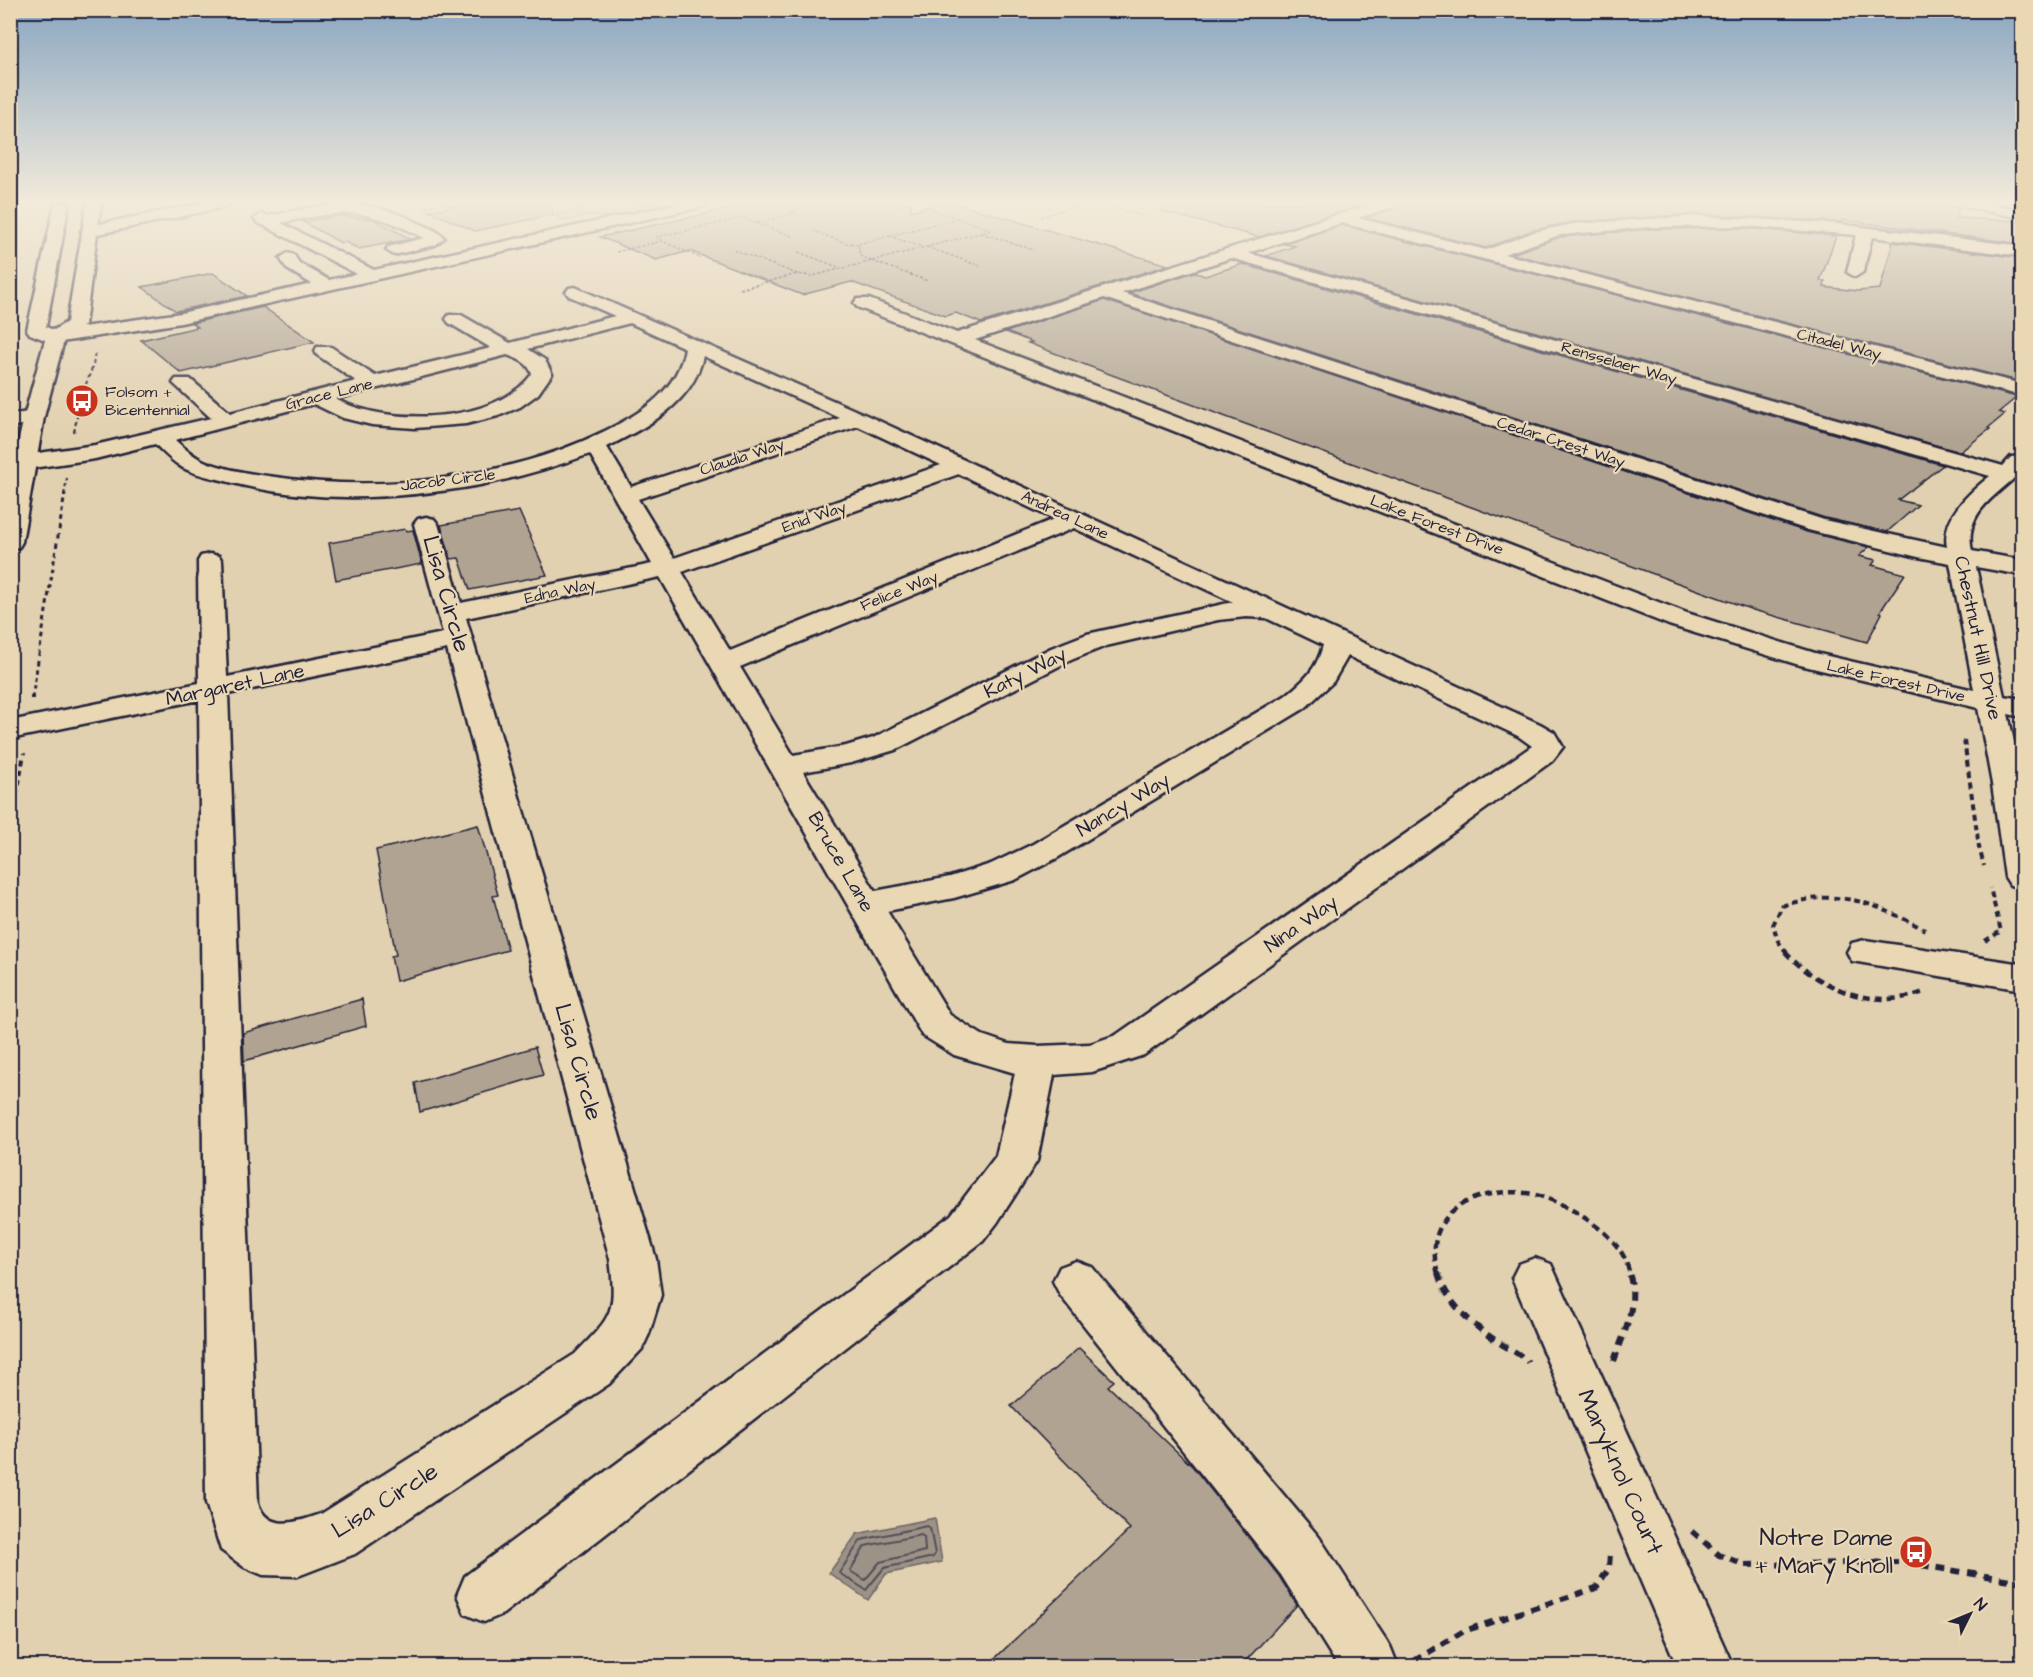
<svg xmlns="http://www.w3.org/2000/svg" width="2033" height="1677" viewBox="0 0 2033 1677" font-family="'Architects Daughter',sans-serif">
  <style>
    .green { fill: #c6b79f; stroke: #746c6d; stroke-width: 1.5 }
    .water { fill: #9d9286; stroke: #6c6568; stroke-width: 1.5 }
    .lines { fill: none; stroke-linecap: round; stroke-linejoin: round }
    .shore { stroke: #534f59; stroke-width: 2 }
    .building { fill: #b0a391; stroke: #22223b; stroke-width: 1.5 }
    .minor-casing { stroke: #22223b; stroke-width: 5 }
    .major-casing { stroke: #22223b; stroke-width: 5 }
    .path-far5 { stroke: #22223b; stroke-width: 1.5; stroke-dasharray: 3 2; stroke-linecap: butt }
    .path-far4 { stroke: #22223b; stroke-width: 2; stroke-dasharray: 4 3; stroke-linecap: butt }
    .path-far3 { stroke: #22223b; stroke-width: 3; stroke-dasharray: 4.5 4; stroke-linecap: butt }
    .path-far2 { stroke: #22223b; stroke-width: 4; stroke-dasharray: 6 4.5; stroke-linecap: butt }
    .path-far1 { stroke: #22223b; stroke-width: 4.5; stroke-dasharray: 8 5; stroke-linecap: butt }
    .path { stroke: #22223b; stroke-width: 6; stroke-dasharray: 9 7; stroke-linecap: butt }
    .minor { fill: #ead8b5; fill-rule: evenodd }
    .major { fill: #ead8b5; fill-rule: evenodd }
    .labels { text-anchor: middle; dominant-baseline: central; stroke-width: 4.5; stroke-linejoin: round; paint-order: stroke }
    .far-street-label { font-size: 16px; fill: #22223b; stroke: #ead8b5 }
    .far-poi-label { font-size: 16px; fill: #22223b; stroke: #ead8b5; text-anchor: start }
    .street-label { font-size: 20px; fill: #22223b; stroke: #ead8b5 }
    .near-street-label { font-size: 24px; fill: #22223b; stroke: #ead8b5 }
    .near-poi-label { font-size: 24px; fill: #22223b; stroke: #ead8b5; text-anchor: end }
  </style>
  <rect width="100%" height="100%" fill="#e2d1b0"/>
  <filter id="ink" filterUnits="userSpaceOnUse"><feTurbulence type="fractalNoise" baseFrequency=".0167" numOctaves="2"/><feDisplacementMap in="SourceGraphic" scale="12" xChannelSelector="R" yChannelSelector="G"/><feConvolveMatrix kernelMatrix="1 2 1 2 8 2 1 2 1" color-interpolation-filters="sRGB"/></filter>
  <g filter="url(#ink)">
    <polygon class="green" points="567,203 672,203 606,217 589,215 566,221 554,215 581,209"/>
    <polygon class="water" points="935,1518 942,1562 886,1574 868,1600 829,1573 857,1534"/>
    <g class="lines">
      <g class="shore">
        <polygon points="927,1526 930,1528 935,1554 933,1557 884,1568 866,1590 839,1573 861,1540"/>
        <polygon points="921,1535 924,1537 925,1551 880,1562 865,1580 850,1571 865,1546"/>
      </g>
    </g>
    <g class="building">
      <polygon points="469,203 552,203 553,215 475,231 429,211"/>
      <polygon points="755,203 911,203 911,211 944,203 954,203 1168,265 981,323 956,313 946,316 851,282 802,295 690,251 656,260 600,237"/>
      <polygon points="1164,203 1368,203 1259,237 1163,212"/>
      <polygon points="1399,203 1771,203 1842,208 1842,203 1917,203 1959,208 1956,218 2022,221 2022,244 1842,220 1841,222 1698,214 1573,222 1533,230 1486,248 1366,218 1396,208"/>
      <polygon points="337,216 373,219 411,239 359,249 345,242 341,243 303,222"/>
      <polygon points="1342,225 2017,397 1999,412 2005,414 1988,428 1990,429 1960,452 1266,256 1295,246 1285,244"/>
      <polygon points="1744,228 1836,236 1820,281 1825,281 1824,287 1858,291 1880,289 1893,242 2022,258 2022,382 1512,254 1560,237 1651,229"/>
      <polygon points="1242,264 1943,465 1898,500 1918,505 1887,532 1825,518 1129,293 1194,272 1205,276"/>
      <polygon points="213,273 247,296 176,311 142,287"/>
      <polygon points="1104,300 1807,532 1869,547 1859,556 1876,560 1872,565 1905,574 1880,612 1882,613 1867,642 1753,610 1678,583 1104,372 1028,343 1032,342 1006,332"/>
      <polygon points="263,307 314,342 181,373 141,340 198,327 192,323"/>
      <polygon points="519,511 547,575 470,590 459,558 451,559 441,525"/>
      <polygon points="405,529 406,531 413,530 422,564 336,580 329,543"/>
      <polygon points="478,825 498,895 493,896 508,950 396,981 391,956 396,955 376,850"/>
      <polygon points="362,999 366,1026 244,1061 243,1033"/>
      <polygon points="535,1047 543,1075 420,1112 415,1083"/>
      <polygon points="1079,1348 1114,1381 1108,1386 1193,1467 1279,1576 1297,1605 1241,1666 987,1666 1130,1529 1011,1406"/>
    </g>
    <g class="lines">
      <defs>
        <g id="minor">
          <polygon points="204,203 232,203 225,207 89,236 81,231 89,226"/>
          <path d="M 681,203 L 708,203 L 701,207 L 181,323 L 55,343 L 48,341 L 46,337 L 48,333 L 55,331 L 181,313 L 312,284 L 287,269 L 280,258 L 288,253 L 294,255 L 299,263 L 329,280 L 357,274 L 257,222 L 254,219 L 262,214 L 268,216 C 323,205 363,195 416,222 C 425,226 438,230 444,238 L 435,245 L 394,255 L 386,250 L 388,247 L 424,238 C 365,207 346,209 281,223 L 374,270 Z"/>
          <path d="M 1375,203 L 1397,203 L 1395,206 L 1358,218 L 1486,250 L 1534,232 L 1573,224 L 1698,216 L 1837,224 L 2022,246 L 2022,256 L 1872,237 L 1863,272 L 1855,277 L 1847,272 L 1856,235 L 1744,226 L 1651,227 L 1560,235 L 1504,254 L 2022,384 L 2022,396 L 1342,223 L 1248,253 L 2003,466 L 2011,457 L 2022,456 L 2022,471 C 1998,495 1963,511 1972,551 L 2022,560 L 2022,575 L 1976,567 L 2004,696 L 2022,699 L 2022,717 L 2008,714 L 2022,779 L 2022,888 L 2010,885 L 2005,877 L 1992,784 L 1978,708 L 1796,664 L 1669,625 L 857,307 L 854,303 L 857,299 L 869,299 L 957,333 ZM 1231,258 L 1990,476 C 1969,493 1941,517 1947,547 L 1824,520 L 1122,293 ZM 1104,298 L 1808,530 L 1918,557 L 1950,563 L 1974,690 L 1815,653 L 1687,613 L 975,340 Z"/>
          <polygon points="1960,203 1989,203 2022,210 2022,218 1967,207"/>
          <path d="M 575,287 L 866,415 L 1540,724 L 1554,732 L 1563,747 L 1552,761 L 1144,1055 L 1092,1072 L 1054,1075 L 1037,1161 L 997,1223 L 983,1241 L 503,1614 L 484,1622 L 465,1614 L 457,1595 L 465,1576 L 951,1215 L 996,1156 L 1015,1073 L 954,1055 L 922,1035 L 660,577 L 466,618 L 656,1259 L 661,1295 L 649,1334 L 642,1349 L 609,1384 L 355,1554 L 298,1576 L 263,1575 L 244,1567 L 221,1550 L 206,1503 L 199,700 L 10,739 L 10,721 L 199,683 L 198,561 L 201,556 L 210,554 L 219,556 L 222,561 L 227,677 L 443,633 L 414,524 L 418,519 L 426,517 L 434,519 L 438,524 L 461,603 L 652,564 L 590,454 C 554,467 517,478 480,485 C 396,500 305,504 222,480 C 209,477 195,474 183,468 C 173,462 164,453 155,444 L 95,459 L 25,469 L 17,467 L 14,462 L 17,457 L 25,455 L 95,445 L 211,418 L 173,383 L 176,379 L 190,379 L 230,413 L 356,381 L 317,355 L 315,351 L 317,347 L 331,347 L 375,376 L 491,348 L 449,323 L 446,319 L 449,315 L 461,315 L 510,343 L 615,316 L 569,296 L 566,292 L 569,288 ZM 630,323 L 685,348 C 678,390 643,412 607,430 C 508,479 384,493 275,477 C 251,474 226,470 204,461 C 193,456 184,448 175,440 L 314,404 L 343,418 L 372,425 L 415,428 L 466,424 L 498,416 L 520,407 L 538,394 L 552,374 L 545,360 L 528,349 ZM 507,355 C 518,359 528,362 532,374 C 495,425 387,426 335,399 ZM 703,356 L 840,418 L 631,487 L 607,447 C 646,427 693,404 703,356 ZM 858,426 L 941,465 L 674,558 L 638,499 ZM 959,474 L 1054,519 L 730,651 L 682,572 ZM 1074,528 L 1233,602 L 1087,634 L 1051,648 L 873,738 L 846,746 L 793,755 L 740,667 ZM 1246,617 L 1266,618 L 1323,645 C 1317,669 1304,681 1285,696 L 1033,844 L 991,864 L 950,877 L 875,891 L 803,772 L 851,763 L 895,750 L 1071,660 L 1106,646 L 1218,620 ZM 447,649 L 610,1259 C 617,1313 612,1316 575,1354 L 321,1514 C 298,1522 267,1533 258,1503 L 228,694 ZM 1348,656 L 1518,736 L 1532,746 L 1116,1035 L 1090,1044 L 1037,1046 L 1008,1044 L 982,1035 L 950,1015 L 887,911 L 954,898 L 1015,880 L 1057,858 L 1305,708 L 1333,682 Z"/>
          <polygon points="34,411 41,413 44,417 41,421 10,427 10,415"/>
          <polygon points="1865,940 2022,964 2022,990 1852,961 1847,952 1852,943"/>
          <polygon points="1535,1258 1551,1264 1733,1666 1677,1666 1512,1278 1519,1264"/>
          <polygon points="1076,1261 1092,1267 1319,1537 1390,1646 1398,1666 1338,1666 1281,1575 1060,1295 1053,1281 1060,1267"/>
        </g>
        <polygon id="major" points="55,203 69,203 46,327 54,330 67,322 87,203 101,203 85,325 64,340 44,417 22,542 19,547 10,549 10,480 24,417 45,340 30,334 27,330"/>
      </defs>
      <use href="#minor" class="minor-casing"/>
      <use href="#major" class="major-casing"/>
      <g class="path-far5">
        <polyline points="883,203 903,209"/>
        <polyline points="1095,203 1147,217"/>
        <polyline points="1175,203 1184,206"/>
        <polyline points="425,207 447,203"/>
        <polyline points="1041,217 1083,203"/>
        <polyline points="756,223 792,236"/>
        <polyline points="981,233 1034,250"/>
        <polyline points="889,236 922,247"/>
        <polyline points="662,241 657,237 742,218 755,223 797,213 791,211 825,203"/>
        <polyline points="858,244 958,218"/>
        <polyline points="927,247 980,266"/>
        <polyline points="734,250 797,274 812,276 872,261 860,256 858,244 846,243 813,231"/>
        <polyline points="616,252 662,241 701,258"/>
        <polyline points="798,252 841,268"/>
        <polyline points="872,261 992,230 920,205"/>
        <polyline points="872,261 928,281"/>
        <polyline points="740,289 797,274"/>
      </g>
      <g class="path-far4">
        <polyline points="74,432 81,397 93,366 95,352"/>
        <polyline points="64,495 67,478"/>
      </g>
      <polyline class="path-far3" points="32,698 65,493"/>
      <g class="path-far2">
        <polyline points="32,699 32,696"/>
        <polyline points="1964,740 1979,847 1984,866"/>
        <polyline points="10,837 24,753"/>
        <polyline points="1985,941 2001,931 1990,888"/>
        <path d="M 1787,953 L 1778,941 L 1773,925 L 1782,906 C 1839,887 1875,903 1925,930"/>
      </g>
      <g class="path-far1">
        <path d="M 1785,952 C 1820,989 1876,1012 1926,991"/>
        <path d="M 1438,1274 C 1421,1214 1472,1187 1526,1193 C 1558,1197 1609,1228 1624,1257 C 1627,1262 1628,1269 1630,1274"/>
      </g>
      <g class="path">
        <path d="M 1438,1273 C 1446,1301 1469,1322 1492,1338 C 1504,1347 1517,1351 1528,1362"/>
        <path d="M 1614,1361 C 1624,1333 1639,1303 1629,1273"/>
        <polyline points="1692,1531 1719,1555 1745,1565 1902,1562 2022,1582"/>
        <polyline points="1414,1661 1464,1631 1596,1588 1609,1568 1610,1553"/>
      </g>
      <use href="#minor" class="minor"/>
      <use href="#major" class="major"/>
    </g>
  </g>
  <linearGradient id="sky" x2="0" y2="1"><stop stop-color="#8aa6c1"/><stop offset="0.46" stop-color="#f2eadb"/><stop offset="1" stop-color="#f2eadb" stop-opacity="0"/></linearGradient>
  <rect width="2033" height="438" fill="url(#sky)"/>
  <defs>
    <symbol id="bus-disc" viewBox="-11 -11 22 22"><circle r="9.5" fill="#c8321e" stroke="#ead8b5"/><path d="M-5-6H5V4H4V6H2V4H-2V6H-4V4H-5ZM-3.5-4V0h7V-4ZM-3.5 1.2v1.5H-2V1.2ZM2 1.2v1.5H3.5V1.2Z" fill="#fff"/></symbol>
  </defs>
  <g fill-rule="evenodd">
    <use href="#bus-disc" x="63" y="382" width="38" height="38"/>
    <use href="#bus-disc" x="1897" y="1533" width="38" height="38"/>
  </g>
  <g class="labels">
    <g class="far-street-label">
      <text transform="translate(1839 344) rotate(14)">Citadel Way</text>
      <text transform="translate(1619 363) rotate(16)">Rensselaer Way</text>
      <text transform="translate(329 394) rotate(-14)">Grace Lane</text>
      <text transform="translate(1561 442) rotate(18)">Cedar Crest Way</text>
      <text transform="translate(742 457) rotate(-18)">Claudia Way</text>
      <text transform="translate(448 480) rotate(-7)">Jacob Circle</text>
      <text transform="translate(1065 515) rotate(25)">Andrea Lane</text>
      <text transform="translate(814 517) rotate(-19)">Enid Way</text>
      <text transform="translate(1437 525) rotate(21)">Lake Forest Drive</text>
      <text transform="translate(560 591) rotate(-12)">Edna Way</text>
      <text transform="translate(899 591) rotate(-22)">Felice Way</text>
      <text transform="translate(1896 681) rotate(13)">Lake Forest Drive</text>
    </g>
    <g class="far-poi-label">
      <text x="105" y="392">Folsom +<tspan x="105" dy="18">Bicentennial</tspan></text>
    </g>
    <g class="street-label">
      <text transform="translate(1978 638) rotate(78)">Chestnut Hill Drive</text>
      <text transform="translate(1025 673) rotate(-27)">Katy Way</text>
      <text transform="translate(235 685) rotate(-12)">Margaret Lane</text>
      <text transform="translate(1123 805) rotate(-31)">Nancy Way</text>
      <text transform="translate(841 862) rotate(60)">Bruce Lane</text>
      <text transform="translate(1301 924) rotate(-35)">Nina Way</text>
    </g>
    <g class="near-street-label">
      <text transform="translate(446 594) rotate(74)">Lisa Circle</text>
      <text transform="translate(578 1062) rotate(74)">Lisa Circle</text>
      <text transform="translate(1620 1472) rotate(66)">Maryknol Court</text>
      <text transform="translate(385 1501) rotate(-32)">Lisa Circle</text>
    </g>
    <g class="near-poi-label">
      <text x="1893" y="1538">Notre Dame<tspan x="1893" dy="28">+ Mary Knoll</tspan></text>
    </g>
  </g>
  <rect width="2033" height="1677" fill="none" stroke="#ead8b5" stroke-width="36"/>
  <rect x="18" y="18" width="1997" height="1641" fill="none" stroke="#22223b" stroke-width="2" filter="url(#ink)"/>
  <g transform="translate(1970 1614) rotate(47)" stroke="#ead8b5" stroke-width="4.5" paint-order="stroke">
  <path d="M0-4.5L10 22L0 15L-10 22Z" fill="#22223b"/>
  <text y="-9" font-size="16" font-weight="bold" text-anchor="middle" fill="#22223b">N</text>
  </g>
</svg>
